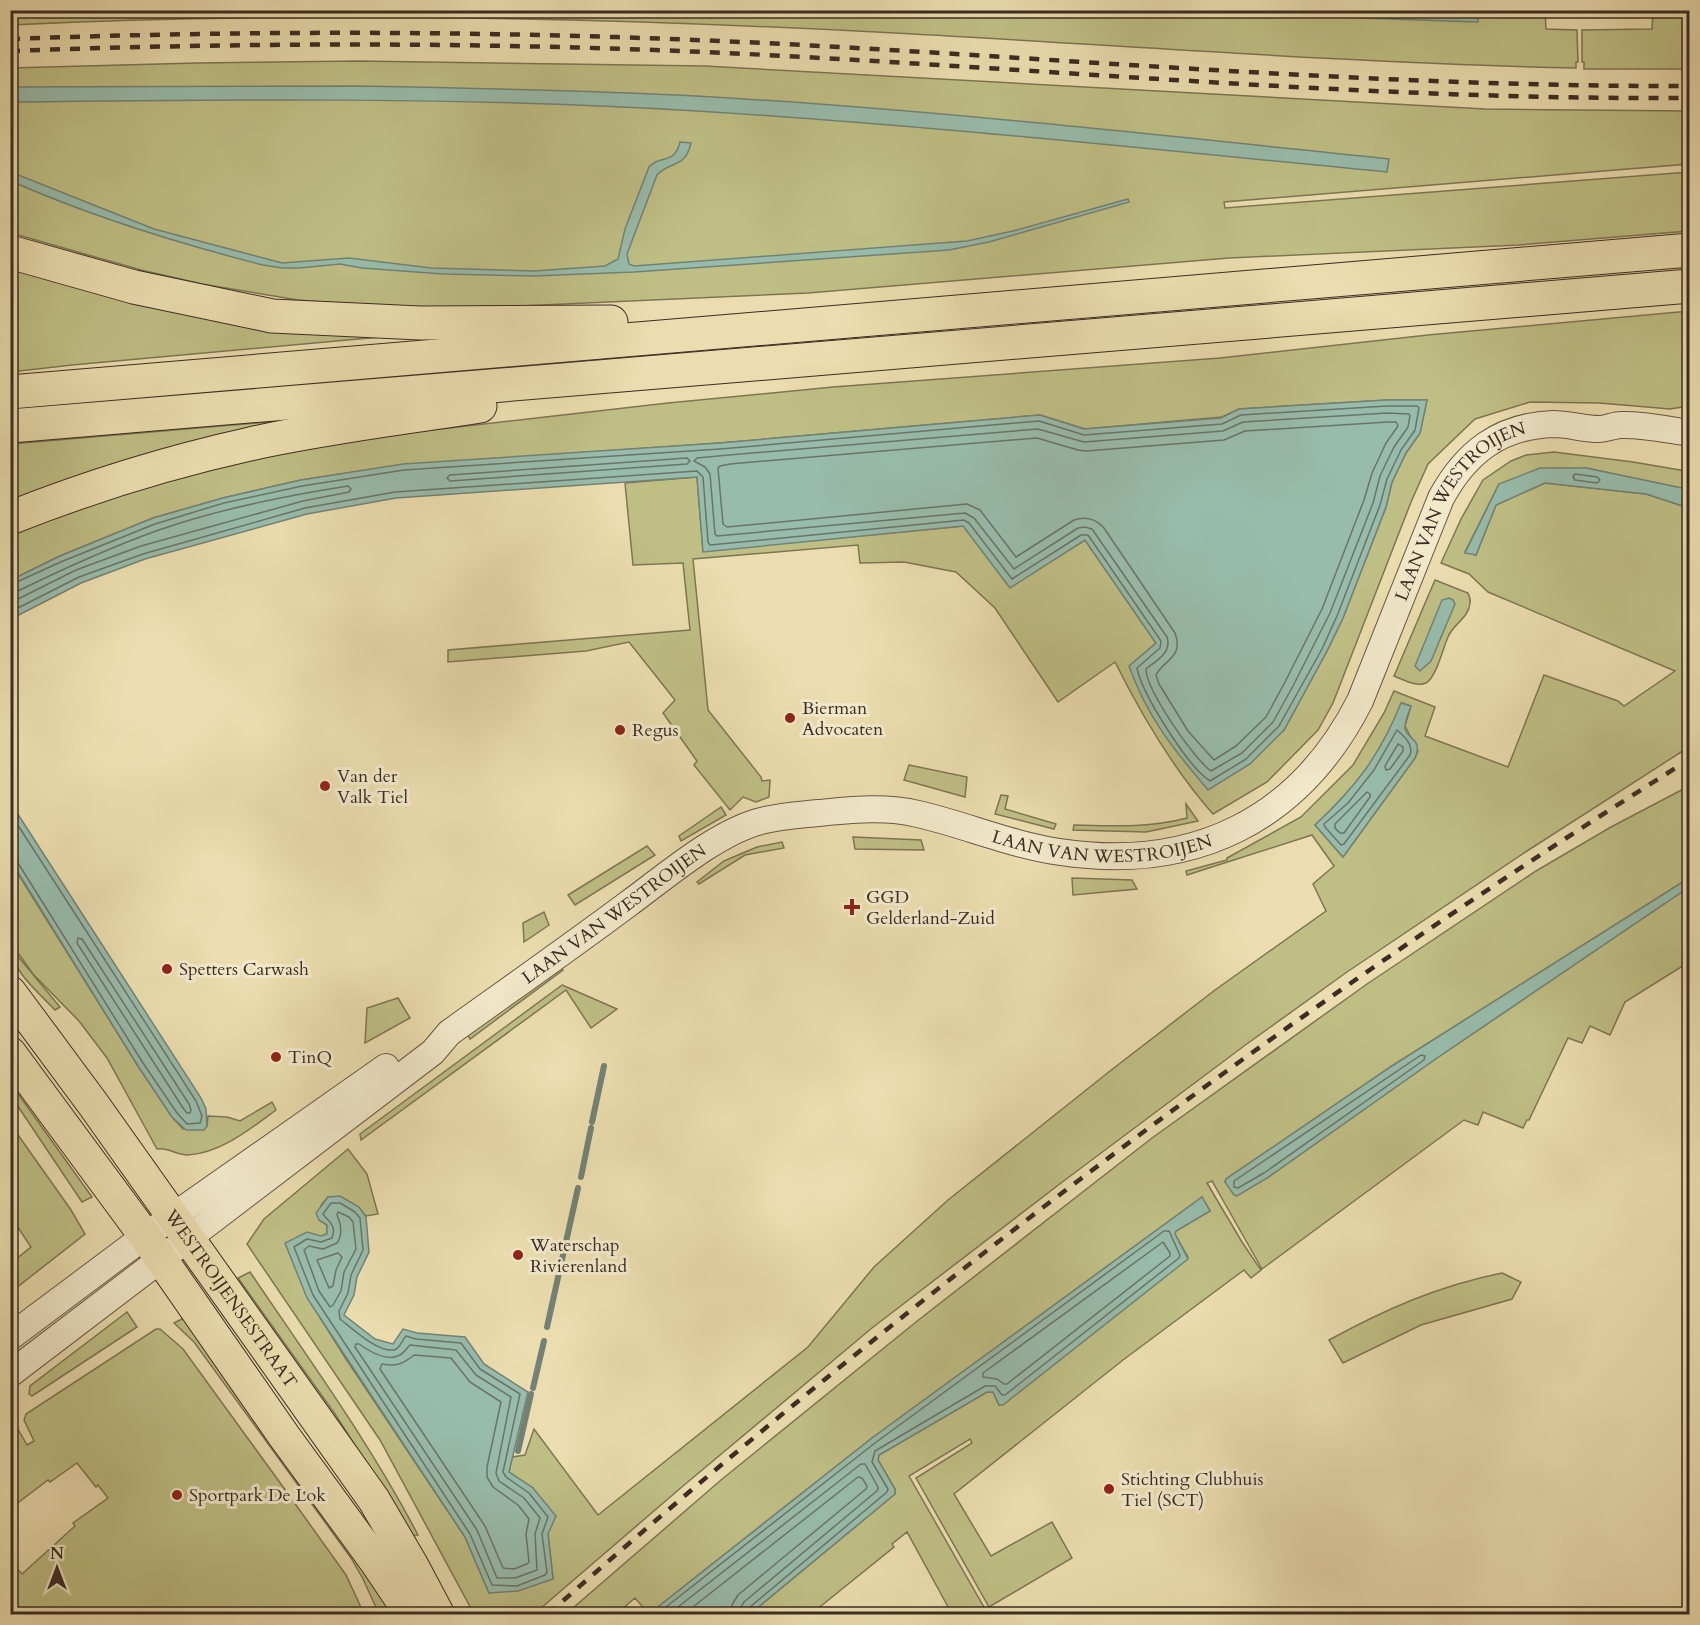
<svg xmlns="http://www.w3.org/2000/svg" width="1700" height="1625" viewBox="0 0 1700 1625" font-family="Cardo,serif">
  <style>
    .green { fill: #bfbf85; stroke: #7d7654; stroke-width: 1.5; fill-rule: evenodd }
    .water { fill: #98bcac; stroke: #738275; stroke-width: 1.5 }
    .lines { fill: none; stroke-linecap: round; stroke-linejoin: round }
    .shore { stroke: #6a7468; stroke-width: 1.5 }
    .stream { stroke: #738275; stroke-width: 6 }
    .minor-casing { stroke: #675846; stroke-width: 28 }
    .major-casing { stroke: #3b2c23; stroke-width: 34 }
    .highway-casing { stroke: #3b2c23; stroke-width: 35 }
    .minor { stroke: #f2e9cb; stroke-width: 26 }
    .major { stroke: #ebddaf; stroke-width: 32 }
    .highway { stroke: #ebddaf; stroke-width: 33 }
    .rail { stroke: #3b2c23; stroke-width: 4.5; stroke-dasharray: 10 10; stroke-linecap: butt }
    .poi-dot { fill: #8f2418; stroke: #f2e9cb; stroke-width: 2 }
    .labels { text-anchor: middle; dominant-baseline: central; stroke-width: 6; stroke-linejoin: round; paint-order: stroke }
    .street-label { font-size: 18px; fill: #3b2c23; stroke: #f2e9cb }
    .poi-label { font-size: 18px; fill: #3b2c23; stroke: #f2e9cb; text-anchor: start }
  </style>
  <rect width="100%" height="100%" fill="#ebddaf"/>
  <filter id="stains"><feTurbulence type="fractalNoise" baseFrequency=".00333" numOctaves="4"/><feColorMatrix values="0 0 0 0 .2 0 0 0 0 .09 0 0 0 0 .02 0 0 0 .5 -.17"/></filter>
  <radialGradient id="worn" r=".72"><stop offset=".6" stop-color="#630" stop-opacity="0"/><stop offset="1" stop-color="#630" stop-opacity=".3"/></radialGradient>
  <g class="green">
    <path d="M 1545,10 L 1546,29 L 1577,30 L 1578,62 L 1576,62 L 1576,68 C 1342,63 1109,44 876,32 C 588,17 299,11 11,25 L 10,11 Z"/>
    <polygon points="1653,11 1689,11 1689,69 1584,69 1584,62 1582,62 1582,30 1652,29"/>
    <polygon points="358,61 705,66 1485,109 1689,111 1689,164 1224,202 1225,208 1689,172 1689,231 1519,245 1229,258 808,293 497,307 384,307 298,300 202,284 141,270 11,233 10,68 197,63"/>
    <polygon points="10,260 436,332 72,365 11,372"/>
    <path d="M 1689,311 L 1689,406 L 1670,409 L 1599,403 L 1530,402 L 1475,419 L 1428,464 L 1411,502 L 1333,703 L 1318,730 L 1267,782 L 1213,814 C 1173,769 1142,716 1115,662 L 1058,702 L 995,608 L 956,572 L 904,562 L 860,563 L 858,545 L 693,559 L 708,710 L 761,777 L 762,781 L 770,780 L 769,797 L 756,802 L 743,797 L 730,810 L 694,765 L 697,761 L 663,713 L 675,700 L 629,642 L 586,651 L 448,662 L 448,650 L 690,630 L 683,563 L 633,565 L 625,483 L 697,477 L 703,551 L 964,526 L 1009,586 L 1085,540 L 1156,643 L 1130,666 L 1284,730 L 1327,651 L 1343,618 L 1386,507 L 1392,482 L 1406,453 L 1420,433 L 1427,400 L 1387,400 L 1239,409 L 1222,417 L 1085,429 L 1040,415 L 720,443 L 403,465 L 301,480 L 223,498 L 153,518 L 60,556 L 11,580 L 11,531 L 170,475 L 362,438 L 668,403 L 833,387 L 1220,358 L 1428,335 Z"/>
    <polygon points="373,413 11,506 11,444"/>
    <path d="M 1554,452 L 1633,462 L 1686,471 L 1689,472 L 1689,490 L 1586,468 L 1499,484 L 1465,552 L 1476,555 L 1496,505 L 1545,483 L 1646,494 L 1689,508 L 1689,747 L 1527,851 L 1347,972 L 1244,1046 L 1061,1183 L 872,1328 L 683,1486 L 534,1614 L 474,1614 L 380,1440 L 247,1244 L 264,1219 L 348,1149 L 367,1174 L 378,1214 L 366,1216 C 356,1204 344,1196 328,1197 L 321,1205 L 319,1220 L 327,1225 L 327,1234 L 321,1236 L 294,1261 L 307,1297 L 346,1359 L 465,1537 L 489,1593 L 553,1578 L 548,1534 L 533,1488 L 509,1472 L 512,1457 L 525,1455 L 534,1429 L 598,1515 L 808,1347 L 874,1267 L 948,1200 L 1110,1071 L 1215,990 L 1326,911 L 1313,884 L 1334,866 L 1312,835 L 1187,875 L 1186,871 L 1227,860 L 1227,858 L 1301,817 L 1353,765 L 1384,713 L 1394,691 L 1435,707 L 1425,736 L 1508,767 L 1544,675 L 1618,701 L 1624,706 L 1675,671 L 1488,592 L 1469,574 L 1441,563 L 1461,519 L 1483,480 L 1511,461 L 1526,455 ZM 1402,703 L 1411,706 L 1405,726 L 1418,751 L 1415,758 L 1343,857 L 1315,825 C 1356,787 1380,756 1402,703 Z"/>
    <path d="M 1435,580 L 1468,593 C 1469,596 1471,599 1470,603 C 1469,618 1453,624 1448,637 C 1443,648 1436,678 1426,683 C 1416,687 1404,680 1394,676 Z"/>
    <polygon points="909,765 967,777 965,797 904,780"/>
    <polygon points="1689,786 1689,878 1392,1066 1226,1179 1225,1182 1267,1178 1437,1058 1689,887 1689,962 1625,1002 1610,1035 1590,1026 1582,1043 1568,1038 1529,1120 1527,1120 1523,1128 1483,1112 1478,1125 1464,1120 1262,1269 1212,1181 1207,1183 1242,1242 1261,1270 1251,1278 1244,1270 1123,1360 954,1494 991,1556 1052,1522 1072,1558 989,1607 916,1478 972,1443 970,1439 909,1476 985,1609 976,1614 952,1614 907,1532 892,1544 894,1547 811,1614 750,1614 895,1494 895,1489 878,1460 879,1455 987,1392 993,1392 999,1405 1188,1257 1175,1234 1176,1231 1210,1211 1202,1197 872,1438 649,1614 635,1598 616,1614 566,1614 721,1480 916,1322 1152,1138 1367,984 1536,871 1611,827"/>
    <polygon points="1001,795 1008,796 1005,809 1056,824 1054,829 995,814"/>
    <path d="M 1186,804 L 1198,821 L 1146,832 L 1073,830 L 1074,825 C 1113,826 1149,828 1187,818 Z"/>
    <polygon points="721,807 726,815 681,841 679,836"/>
    <polygon points="853,837 921,840 924,850 855,849"/>
    <polygon points="782,842 784,848 745,855 699,884 697,882 724,861 757,847"/>
    <polygon points="647,846 655,855 575,905 568,895"/>
    <path d="M 10,861 L 138,1066 L 172,1117 L 183,1129 L 207,1126 L 208,1116 L 227,1117 L 240,1121 L 272,1102 L 276,1110 C 250,1129 221,1153 188,1155 C 175,1155 168,1147 157,1149 L 107,1058 L 79,1021 L 33,974 L 11,943 Z"/>
    <polygon points="1072,878 1132,880 1137,889 1073,895"/>
    <polygon points="544,912 549,925 524,942 523,923"/>
    <path d="M 11,948 L 60,1007 L 55,1010 C 41,995 10,969 11,948 Z"/>
    <polygon points="561,967 563,970 470,1039 467,1033"/>
    <polygon points="562,985 617,1009 591,1028 566,990 361,1140 360,1134"/>
    <polygon points="398,998 410,1018 365,1043 367,1008"/>
    <polygon points="11,1084 92,1197 82,1202 11,1096"/>
    <polygon points="11,1125 71,1210 85,1234 11,1292 11,1263 31,1247 11,1217"/>
    <path d="M 250,1272 C 308,1358 370,1443 418,1535 L 413,1536 L 335,1414 L 238,1278 Z"/>
    <path d="M 1502,1273 L 1521,1282 L 1512,1299 L 1421,1325 L 1343,1363 L 1329,1340 C 1386,1309 1438,1286 1502,1273 Z"/>
    <polygon points="127,1312 137,1327 32,1396 29,1394 30,1386"/>
    <polygon points="190,1315 400,1614 379,1614 363,1579 351,1558 194,1342 174,1323"/>
    <polygon points="156,1329 160,1329 183,1349 286,1491 346,1575 364,1614 11,1614 11,1562 22,1574 75,1526 73,1523 108,1498 98,1485 96,1487 77,1463 50,1482 48,1480 11,1508 11,1424 15,1424 27,1445 34,1441 24,1420 26,1414"/>
  </g>
  <g class="water">
    <polygon points="1153,11 1478,10 1478,22"/>
    <path d="M 358,86 C 471,88 583,90 696,96 C 927,109 1158,135 1389,159 L 1387,172 C 1157,150 927,125 697,111 C 468,97 239,99 10,102 L 11,87 Z"/>
    <path d="M 680,142 L 691,143 C 685,169 671,160 657,175 L 627,254 L 629,264 L 634,266 L 967,241 L 1013,231 L 1128,199 L 1129,202 L 989,242 L 949,250 L 634,272 L 534,276 L 443,274 L 362,268 L 340,264 L 299,268 L 282,268 L 263,265 C 177,243 92,217 11,181 L 11,172 L 154,229 L 282,263 L 349,258 L 431,268 L 534,271 L 605,266 L 618,259 L 625,229 L 649,167 C 660,154 674,166 680,142 Z"/>
    <path d="M 1387,400 L 1427,400 L 1420,433 L 1406,453 L 1392,482 L 1386,507 L 1343,618 L 1327,651 L 1284,730 L 1250,764 L 1208,790 C 1174,750 1147,717 1129,666 L 1156,643 L 1085,540 L 1010,588 L 963,526 L 703,552 L 697,477 L 396,498 L 307,514 L 145,559 L 81,583 L 11,619 L 11,580 L 60,556 L 153,518 L 223,498 L 301,480 L 403,464 L 720,443 L 1040,415 L 1084,429 L 1221,418 L 1239,409 Z"/>
    <polygon points="1540,468 1586,468 1682,488 1689,490 1689,508 1646,494 1545,483 1496,505 1476,555 1465,553 1499,484"/>
    <polygon points="1449,598 1453,600 1455,604 1431,661 1420,671 1415,666 1442,600"/>
    <path d="M 1401,703 L 1411,706 C 1409,712 1404,722 1405,729 C 1409,741 1423,739 1415,758 L 1343,857 L 1315,825 C 1356,787 1380,755 1401,703 Z"/>
    <polygon points="10,802 201,1098 206,1109 207,1126 204,1130 186,1130 172,1117 138,1066 11,861"/>
    <polygon points="1689,878 1689,887 1437,1058 1267,1178 1237,1196 1234,1195 1225,1182 1226,1179 1392,1066"/>
    <polygon points="340,1196 359,1207 366,1217 369,1252 357,1277 354,1295 344,1315 375,1339 393,1344 403,1329 417,1333 465,1337 484,1364 528,1392 509,1472 533,1488 556,1516 548,1534 553,1579 518,1591 489,1593 465,1537 307,1298 285,1243 307,1232 321,1236 327,1234 327,1225 319,1220 316,1213 328,1197"/>
    <polygon points="1202,1197 1210,1211 1176,1231 1175,1234 1188,1259 1003,1405 999,1405 993,1392 987,1392 879,1455 878,1460 895,1489 895,1494 750,1614 649,1614 872,1438"/>
  </g>
  <g class="lines">
    <g class="shore">
      <polyline points="1296,10 1469,15 1472,10"/>
      <path d="M 1387,413 L 1409,414 L 1410,416 L 1408,427 L 1394,447 L 1380,476 L 1373,503 L 1330,613 L 1293,686 L 1273,722 L 1242,753 L 1211,771 C 1194,759 1146,690 1146,669 C 1157,660 1172,653 1167,637 L 1092,529 L 1085,527 L 1078,528 L 1014,569 L 974,518 L 965,513 L 717,536 L 715,534 L 710,474 L 705,467 L 694,461 L 697,458 L 729,455 L 1038,429 L 1084,442 L 1223,431 L 1243,422 Z"/>
      <path d="M 1388,422 L 1396,422 L 1398,426 L 1386,443 L 1372,473 L 1364,500 L 1322,609 L 1285,682 L 1266,717 L 1236,746 L 1214,760 L 1188,731 L 1159,684 L 1156,675 C 1164,659 1184,658 1175,633 L 1104,528 C 1096,519 1086,516 1074,520 L 1016,557 L 980,510 L 967,504 L 727,527 L 723,524 L 718,468 L 720,466 L 730,464 L 1037,438 L 1078,450 L 1086,451 L 1224,440 L 1245,431 Z"/>
      <polygon points="687,458 690,461 687,464 450,481 447,478 450,475"/>
      <polygon points="1575,474 1597,477 1600,480 1597,483 1575,480 1573,477"/>
      <path d="M 10,585 L 63,561 L 155,524 L 224,503 L 302,486 L 404,470 L 720,449 L 1039,421 L 1084,435 L 1222,424 L 1241,415 L 1387,406 L 1417,406 L 1419,408 L 1415,430 L 1401,450 L 1387,479 L 1380,505 L 1337,616 L 1322,649 L 1279,726 L 1246,759 L 1210,781 C 1188,767 1142,694 1137,668 L 1160,648 L 1161,641 L 1088,535 L 1081,535 L 1012,579 L 969,523 L 964,520 L 710,545 L 708,542 L 703,477 L 697,471 L 395,492 L 305,508 L 143,554 L 79,577 L 10,612"/>
      <path d="M 10,593 L 18,591 C 63,569 109,548 156,531 C 218,509 284,496 348,486 L 351,489 L 349,492 L 303,501 L 141,546 L 76,570 L 10,603"/>
      <path d="M 1397,730 C 1404,736 1414,745 1410,755 L 1344,844 L 1341,845 L 1325,827 L 1324,824 L 1348,803 L 1374,770 Z"/>
      <polygon points="1398,744 1403,747 1403,751 1390,769 1386,770 1385,766"/>
      <polygon points="1367,792 1370,794 1370,797 1344,833 1340,833 1335,828 1335,824"/>
      <polyline points="10,813 196,1101 202,1116 200,1123 187,1124 177,1113 143,1063 18,863 10,859"/>
      <polygon points="78,938 82,939 189,1104 191,1110 190,1113 187,1113 183,1108 77,943"/>
      <polygon points="1421,1055 1425,1056 1424,1060 1264,1173 1238,1188 1234,1187 1234,1181"/>
      <path d="M 331,1203 L 340,1203 L 355,1212 L 360,1218 L 363,1250 L 351,1275 L 348,1293 L 339,1311 L 340,1319 C 353,1329 377,1352 394,1350 C 400,1349 402,1340 406,1336 L 416,1339 L 461,1343 L 480,1369 L 520,1394 L 503,1472 L 506,1477 L 529,1493 L 548,1517 L 542,1534 L 547,1572 L 545,1575 L 517,1586 L 492,1585 L 470,1534 L 313,1295 L 294,1247 L 307,1239 L 321,1242 L 332,1238 C 337,1226 329,1222 323,1214 Z"/>
      <path d="M 338,1212 L 349,1217 L 353,1222 L 356,1249 L 344,1272 L 341,1291 L 333,1305 L 330,1307 L 319,1291 L 304,1250 L 309,1246 L 323,1249 L 337,1243 C 343,1234 341,1224 337,1215 Z"/>
      <polygon points="1163,1242 1170,1253 1170,1256 1007,1384 1004,1384 997,1379 983,1377 983,1373"/>
      <polygon points="338,1253 342,1257 336,1270 333,1286 329,1288 317,1260"/>
      <path d="M 356,1344 L 359,1344 C 369,1351 388,1362 400,1355 C 404,1353 407,1348 410,1345 L 456,1350 L 476,1375 L 511,1397 L 496,1473 L 499,1481 L 524,1498 L 540,1518 L 535,1534 L 537,1570 L 515,1578 L 497,1578 L 477,1530 L 355,1347 Z"/>
      <path d="M 414,1355 L 451,1358 L 470,1382 L 501,1402 L 487,1467 L 487,1477 L 493,1487 L 518,1505 L 529,1519 L 526,1534 L 529,1562 L 527,1564 L 514,1569 L 503,1568 L 485,1526 L 380,1369 L 382,1364 C 396,1367 403,1364 414,1355 Z"/>
      <polyline points="657,1614 875,1443 1164,1231 1169,1231 1180,1255 1179,1258 1005,1395 1002,1395 995,1386 985,1386 875,1451 872,1462 888,1489 887,1492 750,1607 747,1614"/>
      <polyline points="669,1614 861,1464 865,1464 878,1487 878,1490 744,1602 740,1608 740,1614"/>
      <polyline points="684,1614 858,1477 862,1478 867,1486 866,1489 738,1595 732,1605 731,1614"/>
    </g>
    <g class="stream">
      <polyline points="592,1122 604,1066"/>
      <polyline points="581,1177 591,1128"/>
      <polyline points="547,1327 578,1188"/>
      <polyline points="533,1388 544,1341"/>
      <polyline points="518,1451 531,1394"/>
    </g>
    <defs>
      <g id="minor">
        <polyline points="10,1337 145,1236 386,1067"/>
        <path id="s1" d="M 10,1374 L 433,1052 L 449,1033 C 509,990 569,948 628,904 C 665,877 717,832 761,821 C 780,816 799,815 818,813 C 851,810 885,806 918,814 C 966,825 1011,845 1060,852 C 1193,872 1299,821 1360,701 L 1441,498 C 1466,452 1500,426 1553,424 C 1569,424 1584,429 1599,429 C 1606,429 1614,425 1621,425 C 1643,424 1668,430 1690,433"/>
      </g>
      <g id="major">
        <path id="s2" d="M 10,992 L 93,1104 L 374,1500 L 412,1565 L 438,1614"/>
        <polyline points="10,1053 145,1236 284,1436 376,1562 411,1614"/>
      </g>
      <g id="highway">
        <polyline points="10,252 134,287 272,316 420,323 611,322"/>
        <polyline points="10,392 1690,250"/>
        <polyline points="10,426 1690,286"/>
        <path d="M 10,518 C 88,487 169,462 250,444 C 326,427 404,418 480,406"/>
      </g>
    </defs>
    <use href="#minor" class="minor-casing"/>
    <use href="#major" class="major-casing"/>
    <use href="#highway" class="highway-casing"/>
    <use href="#minor" class="minor"/>
    <use href="#major" class="major"/>
    <use href="#highway" class="highway"/>
    <g class="rail">
      <path d="M 10,39 C 281,29 551,31 821,46 C 1110,62 1399,87 1690,86"/>
      <path d="M 10,51 C 281,41 551,42 821,58 C 1110,74 1399,100 1690,98"/>
      <path d="M 548,1614 C 905,1299 1286,1012 1690,759"/>
    </g>
  </g>
  <g class="poi-dot">
    <circle cx="790" cy="718" r="6"/>
    <circle cx="620" cy="730" r="6"/>
    <circle cx="325" cy="786" r="6"/>
    <path d="M849 898h6v6h6v6h-6v6h-6v-6h-6v-6h6z"/>
    <circle cx="167" cy="969" r="6"/>
    <circle cx="276" cy="1057" r="6"/>
    <circle cx="518" cy="1255" r="6"/>
    <circle cx="1109" cy="1489" r="6"/>
    <circle cx="177" cy="1495" r="6"/>
  </g>
  <g class="labels">
    <g class="street-label">
      <text stroke="none"><textPath href="#s1" startOffset="1822">LAAN VAN WESTROIJEN</textPath></text>
      <text stroke="none"><textPath href="#s1" startOffset="1282">LAAN VAN WESTROIJEN</textPath></text>
      <text stroke="none"><textPath href="#s1" startOffset="760">LAAN VAN WESTROIJEN</textPath></text>
      <text stroke="none"><textPath href="#s2" startOffset="378">WESTROIJENSESTRAAT</textPath></text>
    </g>
    <g class="poi-label">
      <text x="802" y="708">Bierman<tspan x="802" dy="21">Advocaten</tspan></text>
      <text x="632" y="730">Regus</text>
      <text x="337" y="776">Van der<tspan x="337" dy="21">Valk Tiel</tspan></text>
      <text x="866" y="897">GGD<tspan x="866" dy="21">Gelderland-Zuid</tspan></text>
      <text x="179" y="969">Spetters Carwash</text>
      <text x="288" y="1057">TinQ</text>
      <text x="530" y="1245">Waterschap<tspan x="530" dy="21">Rivierenland</tspan></text>
      <text x="1121" y="1479">Stichting Clubhuis<tspan x="1121" dy="21">Tiel (SCT)</tspan></text>
      <text x="189" y="1495">Sportpark De Lok</text>
    </g>
  </g>
  <rect width="1700" height="1625" fill="none" stroke="#ebddaf" stroke-width="36"/>
  <rect x="12" y="12" width="1676" height="1601" fill="none" stroke="#3b2c23" stroke-width="3"/>
  <rect x="18" y="18" width="1664" height="1589" fill="none" stroke="#3b2c23" stroke-width="1.5"/>
  <g transform="translate(57 1568)" stroke="#f2e9cb" stroke-width="4.5" paint-order="stroke">
  <path d="M0-4.5L10 22L0 15L-10 22Z" fill="#3b2c23"/>
  <text y="-9" font-size="16" font-weight="bold" text-anchor="middle" fill="#3b2c23">N</text>
  </g>
  <rect width="100%" height="100%" filter="url(#stains)"/>
  <rect width="100%" height="100%" fill="url(#worn)"/>
</svg>
